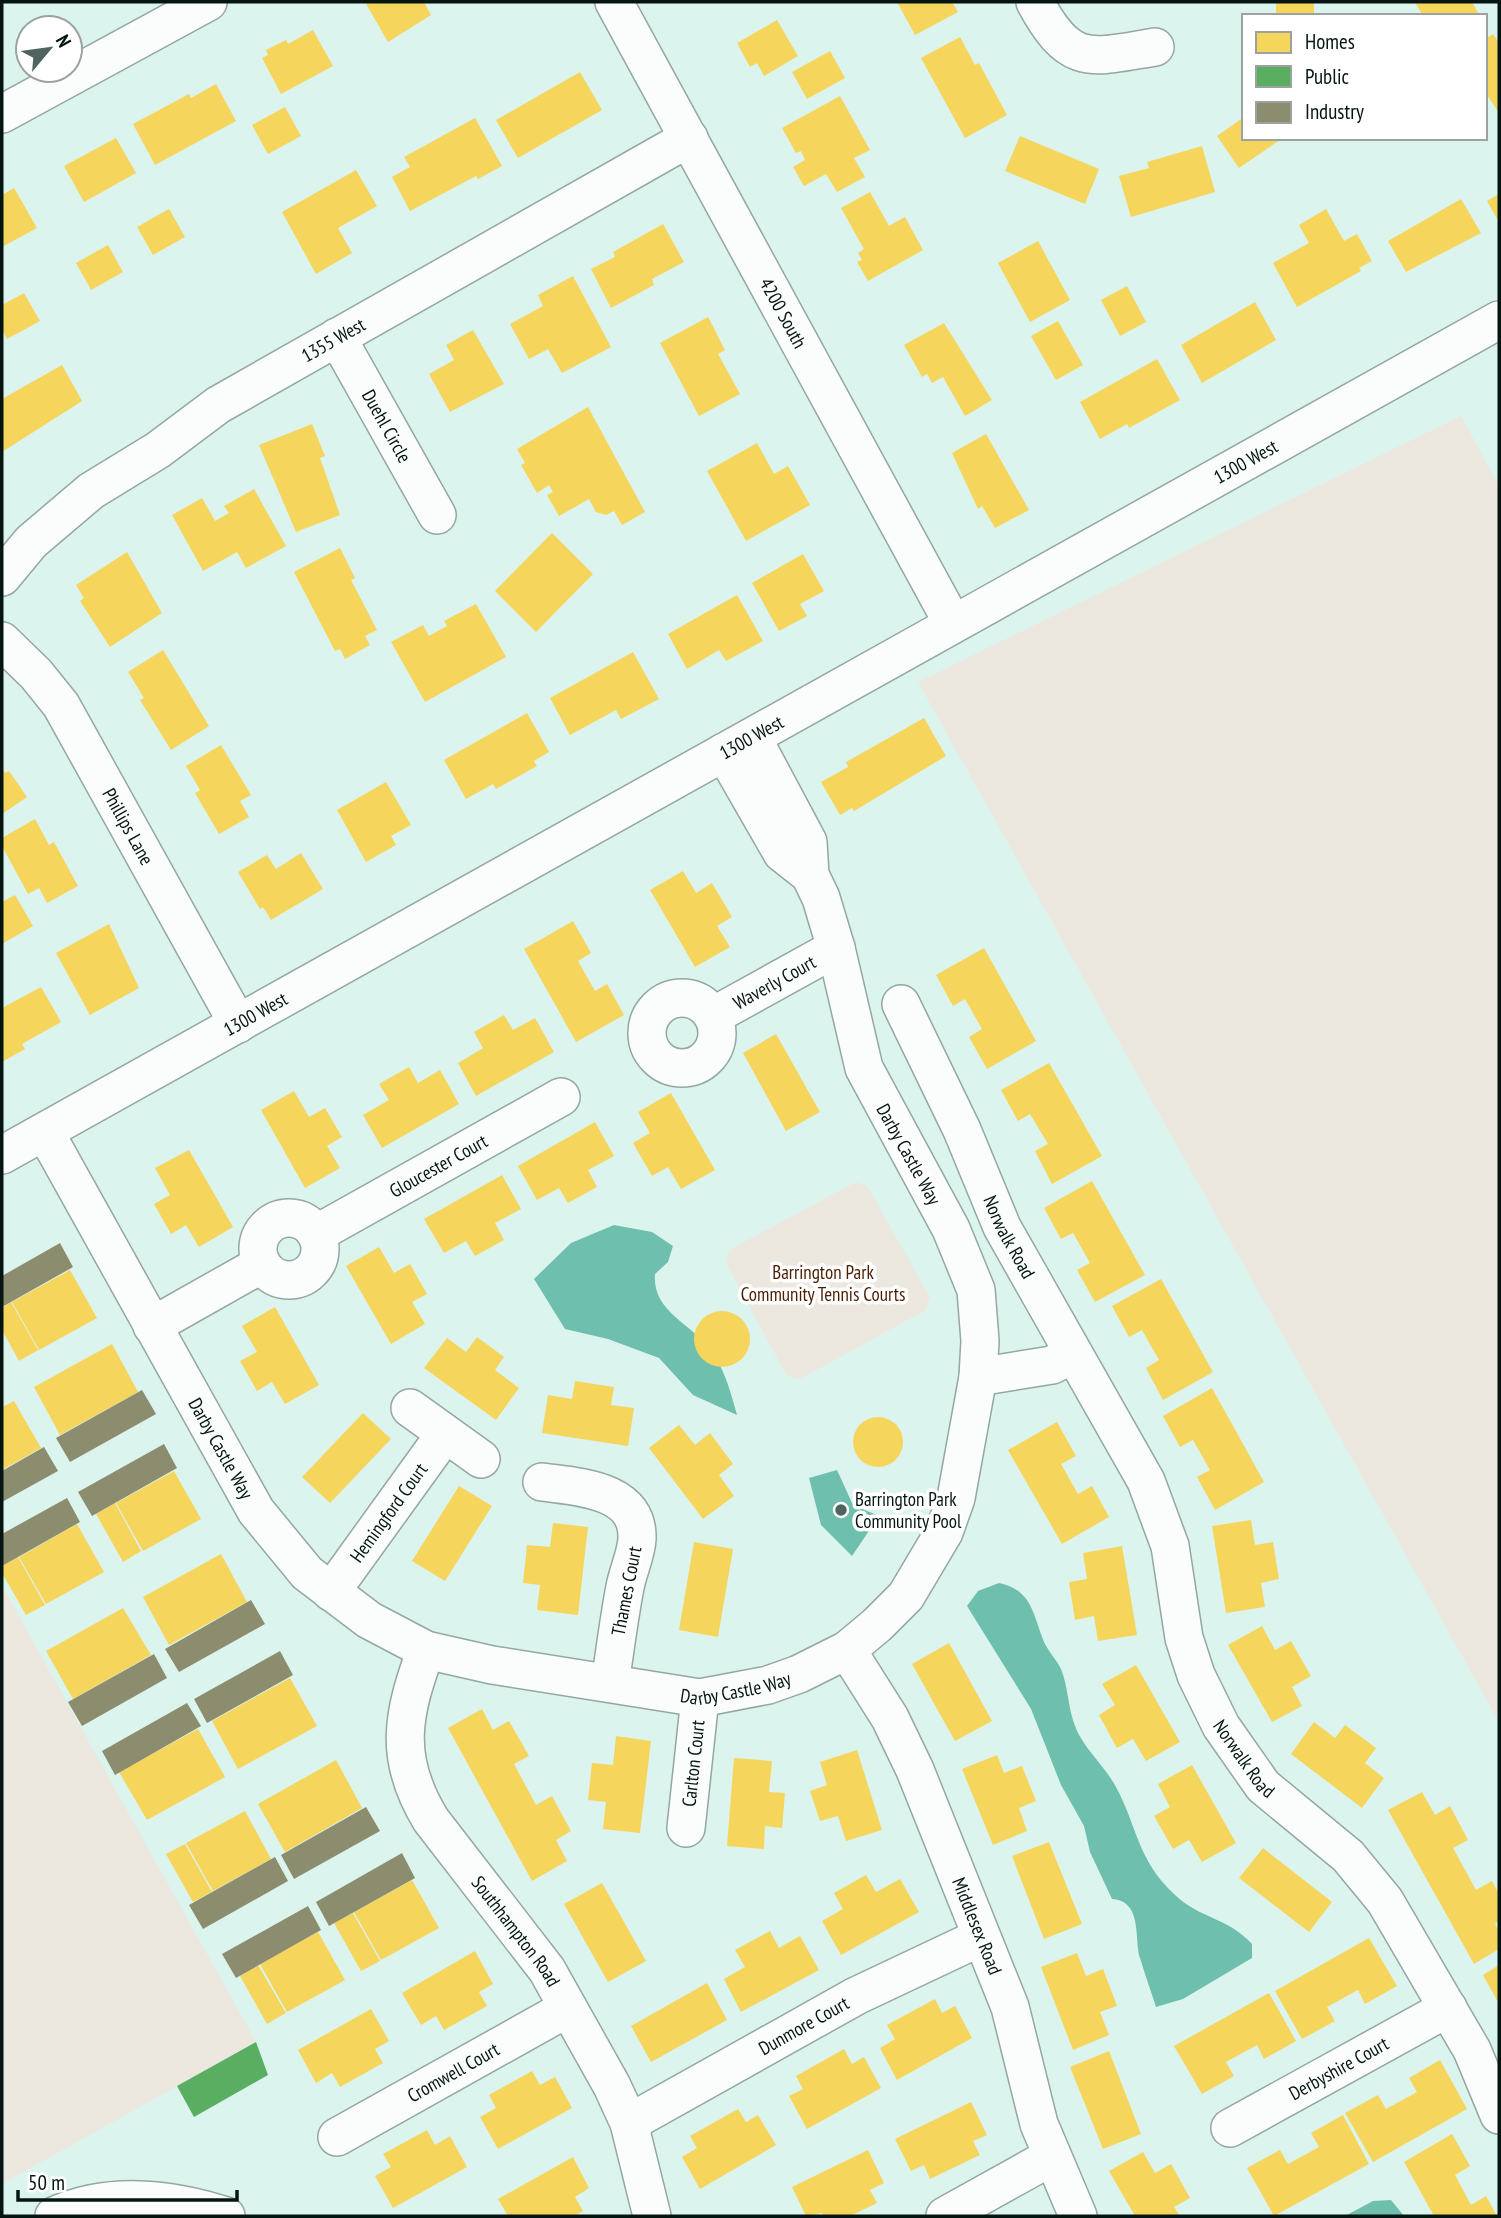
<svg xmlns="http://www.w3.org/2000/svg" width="1501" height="2218" viewBox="0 0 1501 2218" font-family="'PT Sans Narrow',sans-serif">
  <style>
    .green { fill: #ece8df }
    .water { fill: #6fbfae }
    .homes { fill: #f6d55c }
    .public { fill: #5aae61 }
    .industry { fill: #8c8c6e }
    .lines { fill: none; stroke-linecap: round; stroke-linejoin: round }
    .minor-casing { stroke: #94a7a3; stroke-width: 40 }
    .minor { stroke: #fafdfc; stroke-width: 37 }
    .poi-dot { fill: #50645f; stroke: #fff; stroke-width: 2.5 }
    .labels { text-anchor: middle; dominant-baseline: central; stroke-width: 7; stroke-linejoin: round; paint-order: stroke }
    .street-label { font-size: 19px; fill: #051612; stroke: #fff }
    .park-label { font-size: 19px; fill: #4a1d00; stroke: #fff }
    .poi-label { font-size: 19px; fill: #051612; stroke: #fff; text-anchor: start }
  </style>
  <rect width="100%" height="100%" fill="#dcf4ee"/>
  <g class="green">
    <polygon points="1461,416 1499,486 1499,1722 918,682"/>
    <polygon points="856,1182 867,1186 930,1297 926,1310 800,1379 787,1376 726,1263 729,1250"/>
    <polygon points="2,1586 256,2042 2,2184"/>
  </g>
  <g class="water">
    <path d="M 614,1225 L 652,1232 L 673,1246 L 668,1262 L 655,1274 C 652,1312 691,1323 710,1349 C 725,1370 730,1390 737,1415 L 693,1395 L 659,1358 L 608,1339 L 565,1329 L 534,1279 L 571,1243 Z"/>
    <polygon points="837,1470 853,1505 879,1516 852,1556 821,1525 809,1478"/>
    <path d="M 999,1583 C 1032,1590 1033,1614 1044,1642 C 1048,1651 1056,1659 1061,1669 C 1068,1686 1068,1708 1075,1726 C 1083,1748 1105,1766 1116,1787 C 1138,1828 1137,1859 1174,1894 C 1201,1920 1226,1916 1252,1944 L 1252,1958 L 1183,1999 L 1156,2007 C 1151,1991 1145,1975 1140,1958 C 1134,1939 1143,1901 1112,1899 L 1090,1852 L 1084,1826 L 1061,1785 L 1031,1709 L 967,1606 L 978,1591 Z"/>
    <polygon points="1391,2200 1404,2216 1345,2216 1373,2201"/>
  </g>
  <g class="homes">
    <polygon points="369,2 424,2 431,15 388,42 366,4"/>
    <polygon points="897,2 952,2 958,12 915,35"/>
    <rect x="1276" y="2" width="38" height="14"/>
    <polygon points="1415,2 1472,2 1480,16 1423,16"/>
    <polygon points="777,20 798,56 764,76 757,63 750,67 737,43"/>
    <polygon points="313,30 333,66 281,94 262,58 268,55 266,50 286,40 288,44"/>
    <polygon points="1493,34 1499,43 1499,113 1485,92 1485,39"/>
    <polygon points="960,37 975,65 979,63 1007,115 965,138 921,58"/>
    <polygon points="830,51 845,78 807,99 792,72"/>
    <polygon points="580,72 602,110 518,158 496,120"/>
    <polygon points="216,84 236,121 155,165 133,124 189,94 191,98"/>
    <polygon points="840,96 870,150 854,158 865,177 837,192 826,174 804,186 793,167 805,160 801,151 796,153 782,128"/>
    <polygon points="285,107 301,136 268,154 252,125"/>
    <polygon points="1244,117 1244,138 1283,138 1239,168 1217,136"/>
    <polygon points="475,118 502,166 478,179 476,176 410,211 392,177 410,167 404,157"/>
    <polygon points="1020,136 1099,169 1085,204 1005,171"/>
    <polygon points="116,138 136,173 84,202 64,166"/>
    <polygon points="1202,146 1215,192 1131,217 1119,176 1149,168 1147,162"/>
    <polygon points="356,170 377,206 338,228 352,253 316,274 282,212"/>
    <polygon points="14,188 37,228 2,247 2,195"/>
    <polygon points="870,192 889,226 905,217 923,250 868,281 857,262 862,260 858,253 864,249 841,208"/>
    <polygon points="1499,194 1499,222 1487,201"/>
    <polygon points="1461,199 1481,233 1406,272 1388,241"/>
    <polygon points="169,209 185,237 153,255 137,227"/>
    <polygon points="1326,209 1344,241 1357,234 1372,261 1359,268 1361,271 1297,307 1273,263 1309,243 1299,225"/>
    <polygon points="663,224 684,262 652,279 654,285 611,308 591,269 615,257 613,252"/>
    <polygon points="1038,241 1070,300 1030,322 998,263"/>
    <polygon points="108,245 123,272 91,290 76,263"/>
    <polygon points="573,276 611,347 562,373 548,349 529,359 510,324 543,306 538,295"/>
    <polygon points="1127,286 1146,322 1120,336 1101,300"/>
    <polygon points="24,293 40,321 7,339 2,329 2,305"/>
    <polygon points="1255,302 1276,340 1202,383 1181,345"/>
    <polygon points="708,317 725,350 718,354 740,394 699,416 660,343"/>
    <polygon points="1058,321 1083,365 1056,380 1031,336"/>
    <polygon points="944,323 992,400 965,416 943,377 932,383 927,374 922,377 904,345"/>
    <polygon points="473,330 504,384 450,412 429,374 454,360 446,345"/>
    <polygon points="1157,359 1180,400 1129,428 1127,424 1100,439 1080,402"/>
    <polygon points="62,365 82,401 2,452 2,399"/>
    <polygon points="588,407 645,512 622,525 614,511 606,515 596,512 589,499 559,516 547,495 553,492 549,485 537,493 521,465 525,463 517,449"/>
    <polygon points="312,424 325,456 320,458 340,515 296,532 259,445"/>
    <polygon points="986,434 1029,510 995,528 982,506 978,509 952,453"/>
    <polygon points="757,443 774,474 788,466 810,505 746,541 707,471"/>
    <polygon points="254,489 286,546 246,568 237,552 203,571 172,515 202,498 215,521 229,513 224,506"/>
    <polygon points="552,533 593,574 536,632 495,591"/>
    <polygon points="340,548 355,578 351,580 377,630 365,636 370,645 345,659 340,649 335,651 294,572"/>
    <polygon points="127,552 162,613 110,647 80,601 84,598 76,585"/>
    <polygon points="803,554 824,591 800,604 807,616 779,631 752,583"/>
    <polygon points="737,595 763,641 726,661 719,650 687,669 668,634"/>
    <polygon points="476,604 506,657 425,702 391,642 423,625 429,636 447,626 444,621"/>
    <polygon points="163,650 209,726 171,750 140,700 144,698 128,672"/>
    <polygon points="633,652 659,699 621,719 616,710 570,735 550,698"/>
    <polygon points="527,713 549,752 534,761 537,766 496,789 493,784 466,799 444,760"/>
    <polygon points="924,718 946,756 854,811 852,808 840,815 821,782 848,767 846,762"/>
    <polygon points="221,745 251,795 240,801 249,817 219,834 195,793 200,790 186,766"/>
    <polygon points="2,768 5,773 9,771 27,797 2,814"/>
    <polygon points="386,782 411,825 391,836 396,845 366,862 337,810"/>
    <polygon points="35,819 49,845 54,842 78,886 47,903 39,888 28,894 2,846 2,838"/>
    <polygon points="301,853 323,889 271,920 263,907 260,909 238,872 267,855 276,869"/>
    <polygon points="683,871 696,893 712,883 732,917 717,926 730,947 695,967 650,890"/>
    <polygon points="15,895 33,926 2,944 2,902"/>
    <polygon points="573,921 591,953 578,961 595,991 607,984 624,1015 576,1042 524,949"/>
    <polygon points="109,924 139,988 90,1015 56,953"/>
    <polygon points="984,948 1036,1041 987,1069 969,1037 982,1029 965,999 953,1006 936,975"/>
    <polygon points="41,987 61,1022 22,1044 25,1049 2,1062 2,1008"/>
    <polygon points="504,1015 513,1030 535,1018 554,1052 476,1096 458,1063 483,1048 474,1032"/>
    <polygon points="776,1034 820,1112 786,1131 743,1053"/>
    <polygon points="1049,1063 1102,1156 1052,1184 1035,1151 1048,1144 1030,1114 1018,1121 1001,1090"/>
    <polygon points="409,1067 418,1083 440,1070 459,1104 382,1148 363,1115 389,1100 379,1084"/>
    <polygon points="294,1091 309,1117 325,1108 342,1137 327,1146 340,1168 305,1188 261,1110"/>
    <polygon points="671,1093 715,1170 681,1189 668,1167 652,1176 633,1143 650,1133 638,1112"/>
    <polygon points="595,1122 614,1156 588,1170 597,1187 568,1203 559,1188 537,1200 518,1166"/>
    <polygon points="189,1150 233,1227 199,1247 186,1225 171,1234 154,1204 170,1195 155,1168"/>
    <polygon points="502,1175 521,1209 495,1223 504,1240 475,1256 466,1241 444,1253 424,1219"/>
    <polygon points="1092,1181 1145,1275 1095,1302 1077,1270 1090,1263 1073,1233 1061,1239 1044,1208"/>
    <polygon points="379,1247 394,1273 410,1264 427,1294 412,1302 425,1324 391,1344 346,1266"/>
    <polygon points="70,1270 97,1318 39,1350 12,1302"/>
    <polygon points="1161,1279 1213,1372 1163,1400 1146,1368 1159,1360 1142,1330 1129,1337 1112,1306"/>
    <polygon points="11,1302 38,1350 19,1361 2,1330 2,1308"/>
    <polygon points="275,1307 319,1385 285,1404 272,1382 257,1391 240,1361 257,1352 242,1326"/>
    <circle cx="722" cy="1339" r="28"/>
    <polygon points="477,1337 504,1357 495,1370 519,1388 496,1420 424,1368 447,1338 466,1352"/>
    <polygon points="112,1344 138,1392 60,1435 34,1387"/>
    <polygon points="575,1381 614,1387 611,1405 634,1408 628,1446 542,1433 548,1395 572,1399"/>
    <polygon points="1212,1388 1264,1482 1215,1510 1197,1477 1210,1470 1193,1440 1180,1447 1163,1416"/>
    <polygon points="14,1401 41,1448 2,1470 2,1407"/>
    <polygon points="363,1413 391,1439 330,1503 302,1477"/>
    <circle cx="878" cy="1442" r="25"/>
    <polygon points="1057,1422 1076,1456 1061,1464 1078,1494 1092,1486 1109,1517 1062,1544 1008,1450"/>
    <polygon points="679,1425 695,1445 710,1433 733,1464 719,1475 734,1496 703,1519 649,1448"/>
    <polygon points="174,1471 201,1519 143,1551 116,1503"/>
    <polygon points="459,1486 492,1506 445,1581 412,1561"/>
    <polygon points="115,1503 141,1551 123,1562 96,1514"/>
    <polygon points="1251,1520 1255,1545 1273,1542 1279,1579 1261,1583 1265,1607 1226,1613 1212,1526"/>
    <polygon points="553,1523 588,1527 578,1615 537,1610 540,1585 523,1583 527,1545 550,1547"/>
    <polygon points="77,1524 104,1572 46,1604 19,1557"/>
    <polygon points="694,1542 733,1549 718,1637 679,1630"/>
    <polygon points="1122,1546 1137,1635 1098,1641 1094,1616 1075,1620 1069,1582 1087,1579 1083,1553"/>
    <polygon points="221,1554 247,1602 169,1645 143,1597"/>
    <polygon points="18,1557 45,1605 26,1615 2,1573 2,1566"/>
    <polygon points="123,1608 151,1655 73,1699 46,1651"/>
    <polygon points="1262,1626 1275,1650 1291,1641 1311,1676 1292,1687 1302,1706 1272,1722 1228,1645"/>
    <polygon points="949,1643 992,1721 955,1741 912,1664"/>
    <polygon points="1136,1665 1180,1742 1146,1761 1133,1739 1117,1748 1099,1715 1115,1705 1102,1684"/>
    <polygon points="290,1678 317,1726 238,1769 212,1721"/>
    <polygon points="482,1709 493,1730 509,1721 529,1756 514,1764 536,1805 552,1796 571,1831 556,1840 567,1861 532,1881 448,1728"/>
    <polygon points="1314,1722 1335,1738 1345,1725 1376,1748 1365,1763 1384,1778 1362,1808 1291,1754"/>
    <polygon points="198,1729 225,1777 147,1820 119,1772"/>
    <polygon points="616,1736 651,1741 640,1833 603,1829 606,1802 588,1800 592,1763 613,1765"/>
    <polygon points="857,1750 882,1830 846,1841 838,1816 820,1821 810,1791 827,1785 820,1762"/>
    <polygon points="997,1755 1004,1773 1022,1766 1036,1801 1019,1808 1027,1831 993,1845 962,1769"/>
    <polygon points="734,1758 772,1761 769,1792 785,1793 782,1828 765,1826 764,1849 727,1846"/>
    <polygon points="336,1760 362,1808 285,1852 258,1804"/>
    <polygon points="1192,1765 1236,1843 1202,1862 1189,1840 1173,1849 1154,1816 1170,1807 1158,1784"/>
    <polygon points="1422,1792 1435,1815 1450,1806 1468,1840 1453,1848 1476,1890 1492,1881 1499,1894 1499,1921 1495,1924 1499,1931 1499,1949 1474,1964 1388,1810"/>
    <polygon points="245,1811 271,1859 213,1891 186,1843"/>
    <polygon points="1049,1842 1082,1924 1044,1939 1012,1856"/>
    <polygon points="185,1844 212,1892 193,1902 166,1854"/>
    <polygon points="1263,1848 1332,1902 1309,1932 1239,1878"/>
    <polygon points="866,1875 876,1892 900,1879 919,1912 841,1955 822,1921 843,1909 834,1893"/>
    <polygon points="412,1880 439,1928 381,1960 354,1912"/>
    <polygon points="602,1883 646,1961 608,1982 564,1904"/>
    <polygon points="353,1913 380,1961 361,1971 334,1923"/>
    <polygon points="770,1931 779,1948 800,1936 819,1970 741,2012 724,1979 745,1967 735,1950"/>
    <polygon points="318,1932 345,1980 287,2012 260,1964"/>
    <polygon points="1369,1938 1397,1986 1365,2004 1358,1990 1327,2007 1335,2021 1302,2039 1275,1991"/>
    <polygon points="475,1951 493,1984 479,1992 487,2006 444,2030 436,2016 421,2025 402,1993"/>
    <polygon points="1077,1953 1086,1976 1103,1969 1117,2006 1100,2012 1109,2035 1073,2050 1041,1967"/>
    <polygon points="258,1965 286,2013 267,2024 240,1976"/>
    <polygon points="1499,1965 1499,2004 1483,1975"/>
    <polygon points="707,1983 727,2020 651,2062 631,2026"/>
    <polygon points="1269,1993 1296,2041 1264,2059 1257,2045 1226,2062 1234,2076 1202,2094 1174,2046"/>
    <polygon points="935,1999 942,2013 955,2006 972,2038 897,2080 880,2048 895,2039 887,2025"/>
    <polygon points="371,2009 389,2041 375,2049 383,2063 340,2087 332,2073 316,2083 298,2050"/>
    <polygon points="844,2049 852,2064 864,2057 881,2088 807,2129 789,2096 803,2089 796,2076"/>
    <polygon points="1109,2051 1141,2134 1103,2149 1070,2067"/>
    <polygon points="1440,2060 1467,2109 1373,2162 1345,2113 1378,2095 1386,2109 1417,2092 1409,2078"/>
    <polygon points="532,2071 540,2085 555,2077 572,2108 498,2149 480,2117 496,2108 489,2095"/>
    <polygon points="971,2102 987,2135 973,2141 980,2155 930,2179 924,2165 911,2171 895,2139"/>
    <polygon points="738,2109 746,2122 758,2115 776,2145 700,2189 682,2157 697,2148 690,2136"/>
    <polygon points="1343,2115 1369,2164 1274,2216 1247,2168 1280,2150 1288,2164 1319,2147 1311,2133"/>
    <polygon points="427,2130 435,2145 450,2136 467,2167 393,2208 375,2176 391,2167 383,2154"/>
    <polygon points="1452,2134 1470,2166 1455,2175 1471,2205 1486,2196 1497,2216 1434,2216 1404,2162"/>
    <polygon points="868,2150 884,2183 870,2190 877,2203 850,2216 824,2216 822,2213 806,2216 792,2187"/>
    <polygon points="1143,2152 1155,2173 1171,2164 1190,2198 1174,2207 1180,2216 1135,2216 1109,2171"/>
    <polygon points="573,2157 589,2188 575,2197 583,2211 574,2216 508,2216 498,2199"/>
  </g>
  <polygon class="public" points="256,2042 268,2075 194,2117 177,2086"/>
  <g class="industry">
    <polygon points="60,1243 73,1267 2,1307 2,1276"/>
    <polygon points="142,1390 156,1414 70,1462 56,1438"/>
    <polygon points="164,1444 177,1468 92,1516 78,1492"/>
    <polygon points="44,1447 58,1471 2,1502 2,1471"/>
    <polygon points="67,1498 80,1522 2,1566 2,1534"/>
    <polygon points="251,1600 265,1624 179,1672 165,1649"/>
    <polygon points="280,1651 293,1675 207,1723 194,1699"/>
    <polygon points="154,1654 167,1678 82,1726 68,1702"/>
    <polygon points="187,1703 201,1726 115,1775 102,1751"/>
    <polygon points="366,1807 380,1831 294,1879 281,1855"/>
    <polygon points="402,1853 415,1878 329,1926 316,1902"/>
    <polygon points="275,1857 288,1881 203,1929 189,1905"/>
    <polygon points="308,1906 321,1930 236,1978 222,1954"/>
  </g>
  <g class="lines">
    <defs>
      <g id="minor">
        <path id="s1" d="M 614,2 L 952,622"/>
        <path d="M 1035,2 C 1070,67 1089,58 1155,47"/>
        <polyline points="2,114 208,2"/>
        <path id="s2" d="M 337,337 L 437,515"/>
        <path id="s3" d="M 2,577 L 31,542 L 91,491 L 158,450 L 218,405 L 689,138"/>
        <path id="s4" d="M 2,641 L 36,674 L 61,705 L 238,1024"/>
        <polyline points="724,752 782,853 810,875"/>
        <circle cx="682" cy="1033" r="35"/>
        <path id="s5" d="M 901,1004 L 962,1130 L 1002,1227 L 1146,1481 L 1170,1546 L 1184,1638 L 1196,1675 L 1221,1726 L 1263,1786 L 1348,1856 L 1385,1901 L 1472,2050 L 1499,2115"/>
        <path id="s6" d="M 713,1016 L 836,948"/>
        <path id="s7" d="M 45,1132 L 256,1511 L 307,1573 L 369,1620 L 426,1650 L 492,1665 L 700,1698 L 768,1685 L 799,1674 L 847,1650 L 877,1625 L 906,1596 L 944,1532 L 956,1498 L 978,1377 L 980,1341 L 976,1290 L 951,1229 L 864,1068 L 836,948 L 821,898 L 810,875 L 808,842 L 752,737"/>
        <path id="s8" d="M 2,1155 L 1499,320"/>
        <circle cx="289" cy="1249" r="31"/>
        <path id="s9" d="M 316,1234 L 561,1097"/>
        <polyline points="152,1326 262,1264"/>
        <polyline points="978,1377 1052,1365 1073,1354"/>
        <polyline points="410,1408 481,1459"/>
        <path d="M 542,1482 C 578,1487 639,1489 637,1539 C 636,1555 628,1571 625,1587 C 619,1618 615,1651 610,1683"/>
        <path id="s10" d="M 331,1592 L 445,1434"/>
        <path id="s11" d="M 426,1650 C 402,1715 393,1758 431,1820 L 547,1970 L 612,2086 L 629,2123 L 652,2216"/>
        <path id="s12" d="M 847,1650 L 890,1718 L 915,1770 L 1010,2007 L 1039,2124 L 1078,2216"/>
        <path id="s13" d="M 686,1828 L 700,1698"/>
        <path id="s14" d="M 629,2123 L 856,1996 L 981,1937"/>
        <path id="s15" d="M 1230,2128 L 1448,2008"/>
        <path id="s16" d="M 337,2137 L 568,2008"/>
        <path d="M 54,2216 C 108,2191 171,2198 226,2216"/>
        <polyline points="945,2216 1051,2157"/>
      </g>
    </defs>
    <use href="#minor" class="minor-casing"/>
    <use href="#minor" class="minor"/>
  </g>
  <circle class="poi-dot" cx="841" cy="1510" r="7"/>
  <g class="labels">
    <g class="street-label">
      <text stroke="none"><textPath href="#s1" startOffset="354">4200 South</textPath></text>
      <text stroke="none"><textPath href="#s3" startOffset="410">1355 West</textPath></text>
      <text stroke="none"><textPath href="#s2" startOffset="102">Duehl Circle</textPath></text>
      <text stroke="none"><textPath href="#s8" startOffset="1424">1300 West</textPath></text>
      <text stroke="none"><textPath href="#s8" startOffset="858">1300 West</textPath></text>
      <text stroke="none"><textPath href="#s4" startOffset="226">Phillips Lane</textPath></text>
      <text stroke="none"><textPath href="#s6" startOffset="70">Waverly Court</textPath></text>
      <text stroke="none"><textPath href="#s8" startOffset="290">1300 West</textPath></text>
      <text transform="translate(909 1154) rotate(61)">Darby Castle Way</text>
      <text stroke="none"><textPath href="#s9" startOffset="140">Gloucester Court</textPath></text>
      <text stroke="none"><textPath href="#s5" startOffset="257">Norwalk Road</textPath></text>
      <text stroke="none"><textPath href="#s7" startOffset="362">Darby Castle Way</textPath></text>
      <text stroke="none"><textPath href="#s10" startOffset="98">Hemingford Court</textPath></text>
      <text transform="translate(626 1591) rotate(-79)">Thames Court</text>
      <text stroke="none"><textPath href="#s7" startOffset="971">Darby Castle Way</textPath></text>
      <text stroke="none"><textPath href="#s5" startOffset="835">Norwalk Road</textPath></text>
      <text stroke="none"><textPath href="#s13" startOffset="65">Carlton Court</textPath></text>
      <text stroke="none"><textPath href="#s12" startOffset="306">Middlesex Road</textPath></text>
      <text stroke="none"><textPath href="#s11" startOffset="318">Southhampton Road</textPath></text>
      <text stroke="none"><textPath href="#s14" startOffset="200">Dunmore Court</textPath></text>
      <text stroke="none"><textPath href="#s15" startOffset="124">Derbyshire Court</textPath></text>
      <text stroke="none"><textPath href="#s16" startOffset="133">Cromwell Court</textPath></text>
    </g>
    <g class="park-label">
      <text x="823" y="1272">Barrington Park<tspan x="823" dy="22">Community Tennis Courts</tspan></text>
    </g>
    <g class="poi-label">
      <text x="855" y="1499">Barrington Park<tspan x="855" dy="22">Community Pool</tspan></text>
    </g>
  </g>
  <rect width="1501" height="2218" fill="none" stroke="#051612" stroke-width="7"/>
  <rect x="1242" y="14" width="245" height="126" fill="#ffffff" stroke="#9ba2a0" stroke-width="2"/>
  <rect x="1256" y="32" width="35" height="21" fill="#f6d55c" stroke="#9ba2a0" stroke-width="2"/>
  <text x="1305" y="49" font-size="21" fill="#051612">Homes</text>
  <rect x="1256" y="66" width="35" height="21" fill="#5aae61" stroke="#9ba2a0" stroke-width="2"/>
  <text x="1305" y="84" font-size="21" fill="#051612">Public</text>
  <rect x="1256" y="102" width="35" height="21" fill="#8c8c6e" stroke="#9ba2a0" stroke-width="2"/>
  <text x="1305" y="119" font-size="21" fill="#051612">Industry</text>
  <g transform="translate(49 49) rotate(61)"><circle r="33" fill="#ffffff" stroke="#9ba2a0" stroke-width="2"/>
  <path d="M0-5L12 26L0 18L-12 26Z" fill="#50645f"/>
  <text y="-10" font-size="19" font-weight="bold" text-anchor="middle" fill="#051612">N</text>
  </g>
  <path d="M18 2190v10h219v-10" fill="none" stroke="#051612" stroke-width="3.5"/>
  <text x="28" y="2190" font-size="21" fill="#051612" stroke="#ffffff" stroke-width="5" paint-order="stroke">50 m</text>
</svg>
